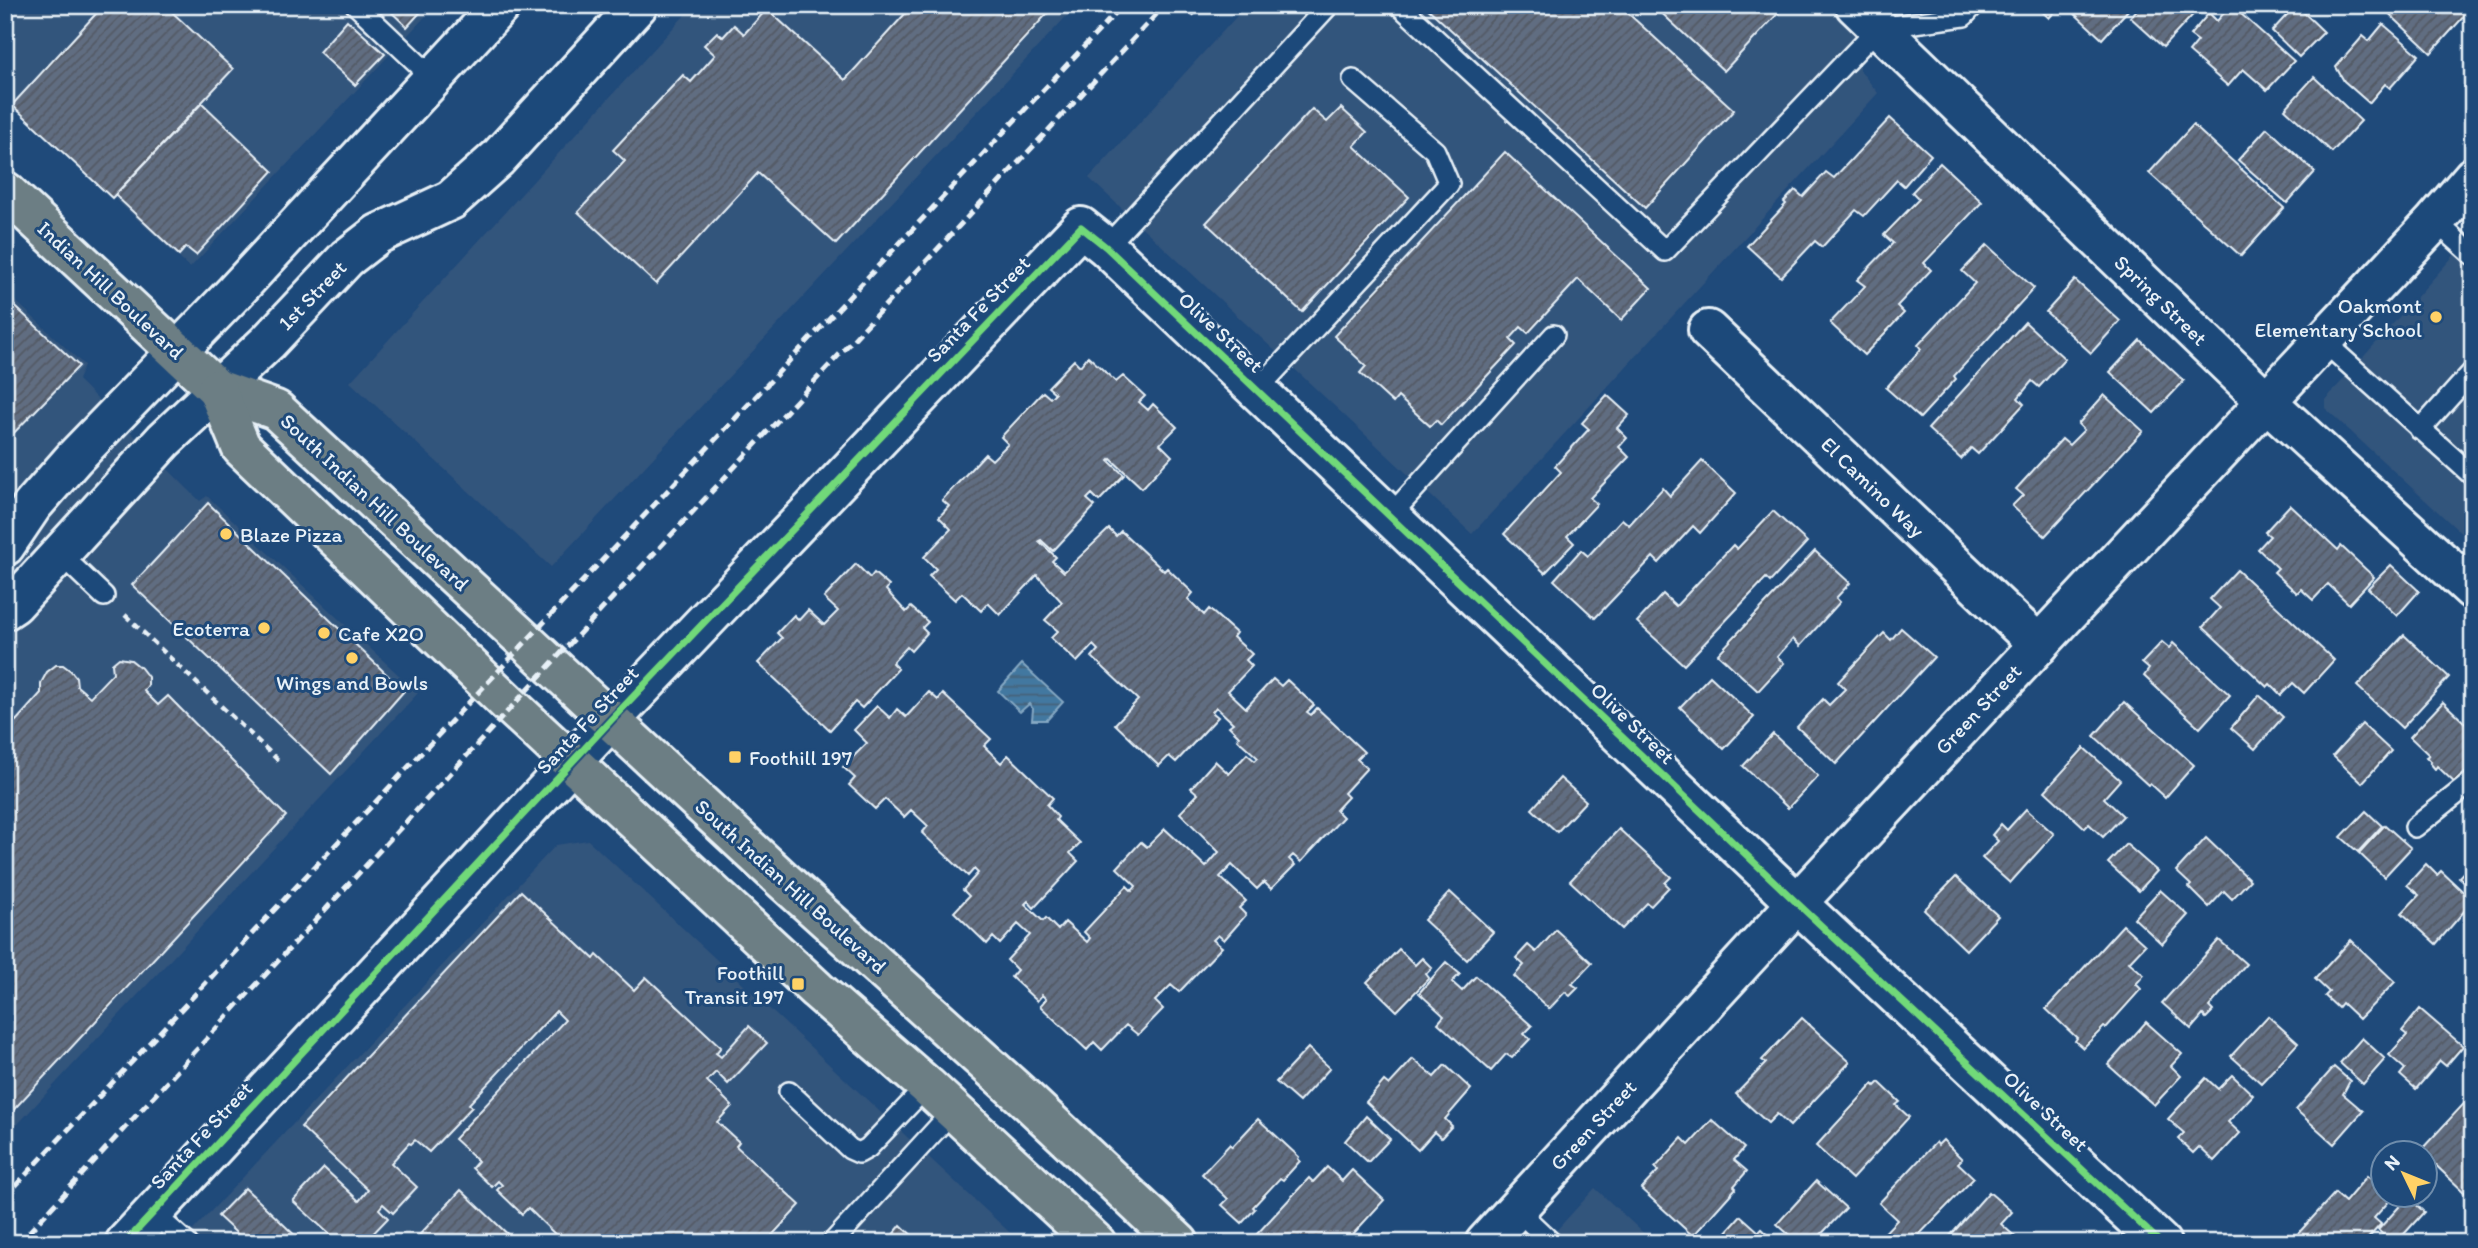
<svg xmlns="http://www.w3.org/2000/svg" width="2478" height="1248" viewBox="0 0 2478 1248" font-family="Itim,sans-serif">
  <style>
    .built { fill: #33547c }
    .water { fill: url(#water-rules); stroke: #85a8c3; stroke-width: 2 }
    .building { fill: url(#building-hatch); stroke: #e8f1f8; stroke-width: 2 }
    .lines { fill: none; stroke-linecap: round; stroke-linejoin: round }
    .lane-casing { stroke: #e8f1f8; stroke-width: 24 }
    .street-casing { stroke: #e8f1f8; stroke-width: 44 }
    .primary-casing { stroke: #e8f1f8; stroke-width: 44 }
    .path { stroke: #e8f1f8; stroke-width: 4.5; stroke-dasharray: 7 5; stroke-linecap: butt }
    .lane { stroke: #1f4a7a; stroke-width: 19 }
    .street { stroke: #1f4a7a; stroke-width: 38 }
    .primary { stroke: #6c7e84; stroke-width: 38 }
    .rail { stroke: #e8f1f8; stroke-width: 5; stroke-dasharray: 10 5; stroke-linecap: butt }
    .cycleway-casing { stroke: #1f4a7a; stroke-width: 11 }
    .cycleway { stroke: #71d979; stroke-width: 7 }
    .poi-dot { fill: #ffd166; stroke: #1f4a7a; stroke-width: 2.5 }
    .labels { text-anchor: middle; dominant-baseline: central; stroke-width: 6; stroke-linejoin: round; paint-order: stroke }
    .street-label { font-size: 21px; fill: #e8f1f8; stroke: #1f4a7a }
    .poi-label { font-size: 21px; fill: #e8f1f8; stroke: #1f4a7a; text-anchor: end }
  </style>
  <defs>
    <pattern id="water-rules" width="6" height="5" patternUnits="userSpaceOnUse" patternTransform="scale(1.75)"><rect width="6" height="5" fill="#4378a0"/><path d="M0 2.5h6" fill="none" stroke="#446279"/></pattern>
    <pattern id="building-hatch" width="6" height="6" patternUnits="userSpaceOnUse" patternTransform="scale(1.75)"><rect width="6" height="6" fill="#616d81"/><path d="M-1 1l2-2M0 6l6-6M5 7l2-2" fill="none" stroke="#525963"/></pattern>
  </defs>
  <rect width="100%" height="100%" fill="#1f4a7a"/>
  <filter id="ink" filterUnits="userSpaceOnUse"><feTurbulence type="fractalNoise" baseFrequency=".0143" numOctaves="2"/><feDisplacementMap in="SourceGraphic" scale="14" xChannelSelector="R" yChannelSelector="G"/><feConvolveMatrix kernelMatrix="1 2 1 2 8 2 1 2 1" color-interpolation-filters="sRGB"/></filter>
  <g filter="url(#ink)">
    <g class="built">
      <polygon points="5,5 436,5 190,268 5,97"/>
      <polygon points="694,5 1077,5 551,567 350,382"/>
      <polygon points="1247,5 1875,5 1859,36 1859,69 1878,93 1472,534 1089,178"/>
      <polygon points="2473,234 2473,544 2325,408 2325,400"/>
      <polygon points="5,291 84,365 78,380 200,501 207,496 418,693 5,1138"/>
      <polygon points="588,840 1021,1243 181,1243 556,845"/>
      <polygon points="1595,1188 1654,1243 1545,1243"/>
    </g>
    <polygon class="water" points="1022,664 1063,702 1047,720 1032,720 1033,709 1029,704 1020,712 998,691"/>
    <g class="building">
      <polygon points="104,5 179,5 172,12 233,69 112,198 12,105"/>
      <polygon points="384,5 427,5 407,27"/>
      <polygon points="913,5 1055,5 836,244 758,173 656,284 578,212 625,161 613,150 683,75 691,82 715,55 704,45 717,32 723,37 734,25 744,34 767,9 845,80"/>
      <polygon points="1424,5 1619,5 1734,110 1645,208"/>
      <polygon points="1653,5 1786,5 1724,71"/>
      <polygon points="2035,5 2061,5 2049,18"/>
      <polygon points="2083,5 2124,5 2129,9 2102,39 2075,14"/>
      <polygon points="2138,5 2202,5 2163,47 2130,17 2140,7"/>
      <polygon points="2231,5 2294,61 2267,90 2243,69 2228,86 2189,52 2198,41 2190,35 2209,13 2217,21"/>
      <polygon points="2296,5 2324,32 2299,57 2272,31"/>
      <polygon points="2380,5 2457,5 2466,14 2431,53"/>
      <polygon points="347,20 385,54 355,85 319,52"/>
      <polygon points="2383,24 2419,55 2390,88 2385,84 2369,103 2344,81 2336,67 2363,36 2369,41"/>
      <polygon points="2314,77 2361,121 2332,152 2285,109"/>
      <polygon points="202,103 273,171 196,255 186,247 179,255 115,195"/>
      <polygon points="1341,108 1367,132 1354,146 1409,197 1302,312 1206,223 1312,109 1327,122"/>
      <polygon points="1890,118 1931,155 1904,186 1897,180 1864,216 1856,210 1822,247 1815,241 1781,277 1747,246 1786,204 1784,202 1795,190 1803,197 1826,172 1834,178"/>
      <polygon points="2193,125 2284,208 2241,256 2149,173"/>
      <polygon points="2267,128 2315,172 2287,203 2238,160"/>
      <polygon points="1505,152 1651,288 1621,320 1578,279 1528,333 1521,327 1510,339 1516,345 1441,425 1436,420 1430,426 1398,397 1393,403 1360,373 1366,366 1334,336"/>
      <polygon points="1940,163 1982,202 1924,263 1931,270 1897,306 1904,313 1864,355 1830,323 1865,286 1857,280 1893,243 1884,235 1919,199 1912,192"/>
      <polygon points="1987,245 2034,288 1954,376 1956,379 1920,418 1886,388 1921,349 1918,345 1975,283 1962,271"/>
      <polygon points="2075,280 2120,321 2091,353 2046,312"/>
      <polygon points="5,297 79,366 5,442"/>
      <polygon points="2025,322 2065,359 2039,387 2032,381 2018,398 2024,404 1978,454 1971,448 1961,459 1928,429"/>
      <polygon points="2140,340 2184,381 2154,413 2110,372"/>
      <polygon points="1088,356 1116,382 1123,376 1145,396 1139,402 1148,410 1153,404 1177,427 1160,444 1172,456 1142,488 1111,459 1109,461 1124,475 1099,501 1092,494 1087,499 1095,506 1053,551 1041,540 1039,541 1056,557 1052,561 1064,572 1109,529 1116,536 1121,531 1164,571 1167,568 1193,593 1188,599 1204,615 1209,609 1236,633 1233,637 1252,654 1246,660 1252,666 1228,691 1246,708 1273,679 1281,686 1287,680 1314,705 1307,712 1311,715 1317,708 1364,752 1357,759 1367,768 1344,793 1348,797 1336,810 1343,817 1301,862 1293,855 1289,859 1295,865 1271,889 1264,882 1257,889 1232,865 1220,877 1246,901 1239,908 1246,915 1224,940 1218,935 1213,940 1222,947 1179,992 1171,985 1155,1001 1163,1009 1138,1035 1126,1025 1102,1050 1094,1042 1087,1050 1040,1006 1046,999 1042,995 1037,1001 1011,977 1017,970 1007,960 1030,935 1018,924 1000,944 993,937 987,944 954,912 969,896 963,890 978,873 974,869 968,876 922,833 928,826 911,810 904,817 885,799 875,809 849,785 855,778 843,767 867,743 854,730 877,706 890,718 897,709 906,717 929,692 938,700 943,694 991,739 984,746 1001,763 1008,755 1053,798 1047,805 1058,817 1056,820 1080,843 1070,853 1078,861 1034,908 1028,901 1025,904 1043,921 1046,918 1058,930 1065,922 1087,942 1090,938 1084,932 1127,886 1132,891 1136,886 1117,868 1141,842 1147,847 1165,829 1206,867 1219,852 1180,813 1198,794 1191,788 1215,761 1229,774 1247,754 1255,761 1258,758 1237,739 1239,736 1229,726 1233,723 1216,707 1212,712 1218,717 1176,762 1169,756 1159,766 1115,724 1138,700 1092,657 1098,650 1093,645 1077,662 1051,638 1058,631 1045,620 1062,602 1037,575 1000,615 988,603 981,611 962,593 955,600 929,576 936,569 924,557 951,529 939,517 949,506 942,500 985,454 992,460 1008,444 1001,437 1043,392 1050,398 1055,393 1048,387 1074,360 1080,366"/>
      <polygon points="1607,395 1629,415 1617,428 1627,438 1619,447 1629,457 1590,498 1597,504 1567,536 1574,543 1545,573 1504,534 1561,472 1555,466 1589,429 1582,423"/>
      <polygon points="2104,395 2143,431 2045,536 2012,506 2023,495 2016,489 2062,439 2069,445 2084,430 2078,424"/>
      <polygon points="1702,461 1736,493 1700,533 1693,526 1659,563 1653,557 1595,618 1554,580 1581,550 1588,556 1622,519 1629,525 1663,488 1670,496"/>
      <polygon points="208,503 404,691 331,774 132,585"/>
      <polygon points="2290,505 2338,550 2341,546 2374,577 2349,604 2328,584 2313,600 2301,589 2297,593 2274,572 2278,568 2258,549 2270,536 2265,532"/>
      <polygon points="1773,511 1807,542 1770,582 1766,578 1684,665 1637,622 1663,594 1676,606 1733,545 1737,549"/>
      <polygon points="1815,551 1850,583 1836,598 1840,602 1800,646 1793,639 1777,657 1784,663 1758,691 1718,654"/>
      <polygon points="856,564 870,578 874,573 889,586 886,590 906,612 911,607 928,622 922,628 927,633 911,651 907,647 892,663 898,669 862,708 855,702 830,730 758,663 782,638 777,633 794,615 799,620 808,610 824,625 838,611 824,598"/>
      <polygon points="2391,565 2419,591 2397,616 2368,588"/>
      <polygon points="2237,570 2334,660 2304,693 2293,683 2281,695 2270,684 2267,687 2203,627 2220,608 2210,599"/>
      <polygon points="1901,628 1934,657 1836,764 1797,727 1823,699 1829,705 1845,689 1838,682 1884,633 1891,640"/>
      <polygon points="2404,635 2449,677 2402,728 2357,686"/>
      <polygon points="2162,642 2169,648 2173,643 2230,695 2200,728 2144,676 2149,669 2142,663"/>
      <polygon points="119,658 131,660 141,668 148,677 148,685 144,691 158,705 168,696 286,816 5,1119 5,726 12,719 16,721 41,693 41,683 47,672 56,665 63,665 71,671 76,677 77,686 90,697 113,673 112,664"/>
      <polygon points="1710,676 1754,717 1724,749 1680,707"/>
      <polygon points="2259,695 2283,717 2255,749 2231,728"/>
      <polygon points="2124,702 2194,765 2165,798 2150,784 2148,785 2094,736"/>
      <polygon points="2443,702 2467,725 2472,720 2473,772 2459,787 2437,766 2435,769 2430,763 2431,762 2426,757 2429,755 2410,737"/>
      <polygon points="2362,724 2391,751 2362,783 2333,756"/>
      <polygon points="1773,734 1818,776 1788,808 1743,766"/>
      <polygon points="2084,748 2120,780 2104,798 2123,816 2103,837 2089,824 2085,828 2045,791"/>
      <polygon points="1560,778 1586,801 1557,832 1532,809"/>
      <polygon points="2026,809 2054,834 2010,883 1982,858 1998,841 1992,835 2001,824 2007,830"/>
      <polygon points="2366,811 2382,826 2358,852 2341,837"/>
      <polygon points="2385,825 2411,848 2384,877 2359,853"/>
      <polygon points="1619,829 1671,877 1665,883 1669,887 1651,906 1647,903 1622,929 1570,881"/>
      <polygon points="2206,838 2250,880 2232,899 2224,891 2209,907 2189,887 2191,885 2176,871"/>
      <polygon points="2126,844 2157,871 2139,891 2108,863"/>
      <polygon points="2473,862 2473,889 2459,877"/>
      <polygon points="2426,864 2437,875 2441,871 2473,901 2436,944 2402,913 2419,895 2407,885"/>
      <polygon points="1956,877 1998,916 1966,950 1924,910"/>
      <polygon points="2160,890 2188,915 2162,944 2134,918"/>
      <polygon points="521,891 594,959 597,955 634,990 646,977 721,1047 716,1053 721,1057 749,1026 767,1043 728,1084 716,1072 707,1081 732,1106 717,1122 739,1142 736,1146 800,1205 765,1243 564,1243 528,1208 522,1214 497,1190 502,1185 498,1181 492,1187 472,1168 478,1161 454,1139 565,1020 556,1011 469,1104 472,1107 429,1152 415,1140 411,1144 409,1143 391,1163 417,1187 393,1213 383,1204 379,1209 388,1218 364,1243 339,1243 293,1201 324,1168 359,1201 368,1190 301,1127"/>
      <polygon points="1450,892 1493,932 1467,960 1424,920"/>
      <polygon points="2123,925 2145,945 2129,962 2144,975 2136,984 2141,989 2106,1028 2104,1027 2083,1048 2075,1041 2077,1038 2046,1009"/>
      <polygon points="1556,930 1592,963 1572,984 1578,988 1570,996 1565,992 1549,1009 1514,976 1524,965 1516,958 1528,945 1536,952"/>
      <polygon points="2219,940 2246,964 2209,1007 2213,1011 2206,1018 2203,1015 2191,1029 2162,1003"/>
      <polygon points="2351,940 2395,982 2359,1019 2342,1003 2338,1008 2325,996 2329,992 2315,979"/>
      <polygon points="1399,949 1415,965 1422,958 1432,968 1426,974 1429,978 1397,1011 1367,982"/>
      <polygon points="1446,962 1460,974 1452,982 1462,991 1476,976 1532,1026 1524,1034 1530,1039 1512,1058 1506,1054 1491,1071 1438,1023 1444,1016 1419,993"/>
      <polygon points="2420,1009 2463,1046 2446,1066 2440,1061 2416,1089 2400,1075 2405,1069 2389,1055 2407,1035 2402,1031"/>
      <polygon points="2268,1016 2298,1043 2261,1083 2231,1056"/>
      <polygon points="1802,1018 1850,1062 1790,1126 1777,1114 1768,1123 1736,1094 1766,1063 1762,1060"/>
      <polygon points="2146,1022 2182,1054 2171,1066 2181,1076 2154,1105 2108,1065"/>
      <polygon points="2362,1038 2385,1059 2363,1084 2340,1063"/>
      <polygon points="1308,1048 1330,1068 1299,1102 1276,1082"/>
      <polygon points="1413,1059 1434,1077 1445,1065 1471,1089 1445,1119 1452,1126 1441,1138 1434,1132 1418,1150 1366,1102 1384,1081 1389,1085"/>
      <polygon points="2334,1067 2350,1081 2343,1094 2363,1111 2334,1144 2296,1110"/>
      <polygon points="2232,1075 2253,1095 2228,1122 2240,1133 2214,1161 2199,1147 2193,1153 2178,1139 2184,1133 2168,1119 2206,1078 2218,1089"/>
      <polygon points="1879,1082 1900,1102 1896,1105 1909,1117 1852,1179 1816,1146 1873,1084 1875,1086"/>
      <polygon points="2473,1094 2473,1185 2465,1193 2426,1156 2426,1154 2420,1151"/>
      <polygon points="1366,1116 1390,1139 1368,1162 1345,1141"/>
      <polygon points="1258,1119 1299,1157 1298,1159 1300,1161 1283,1180 1280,1178 1253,1207 1255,1209 1242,1223 1222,1205 1228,1199 1202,1174 1230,1144 1232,1147"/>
      <polygon points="1712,1120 1744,1148 1734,1160 1747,1171 1734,1186 1736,1188 1693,1236 1641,1189 1658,1171 1655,1168 1682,1138 1689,1145"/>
      <polygon points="1943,1140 1962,1159 1958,1163 1974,1178 1917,1237 1913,1234 1905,1243 1875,1243 1897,1220 1879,1203 1936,1142 1938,1145"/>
      <polygon points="1327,1167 1342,1181 1352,1170 1384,1200 1345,1243 1264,1243 1256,1235 1309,1178 1313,1182"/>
      <polygon points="2367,1176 2384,1190 2384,1196 2392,1198 2374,1218 2381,1224 2364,1243 2302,1243 2295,1237 2335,1193 2345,1202"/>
      <polygon points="1816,1181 1846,1208 1813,1243 1798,1243 1777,1224"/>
      <polygon points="245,1188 303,1243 247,1243 218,1216"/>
      <polygon points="461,1190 517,1243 412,1243"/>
      <polygon points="1989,1192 2012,1212 2001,1224 2022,1243 1958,1243 1950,1236"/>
      <polygon points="2408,1197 2424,1212 2396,1243 2392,1243 2378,1230"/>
      <polygon points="1741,1216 1759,1232 1762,1229 1777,1243 1717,1243"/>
      <polygon points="901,1225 920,1243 886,1243"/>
    </g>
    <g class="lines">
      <defs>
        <g id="lane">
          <polyline points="356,5 433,78"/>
          <polyline points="1399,5 1665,251 1878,28 1964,16 1974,5"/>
          <polyline points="2435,221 2473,255"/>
          <polyline points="1106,247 1329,5"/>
          <polyline points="2322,340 2473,476"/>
          <polyline points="1257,390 1449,184 1435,151 1353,80"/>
          <polyline points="2420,430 2473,371"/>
          <polyline points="1390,516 1554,335"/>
          <polyline points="60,554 104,596"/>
          <polyline points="2415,827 2473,781"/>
          <polyline points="789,1092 850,1149 859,1153 868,1148 927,1086"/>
          <polyline points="1516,1209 1552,1243"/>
          <polyline points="153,1213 187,1243"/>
          <polyline points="832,1243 953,1111"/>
        </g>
        <g id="street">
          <polyline points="1855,5 2267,402 2473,590"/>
          <polyline points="1708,330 2039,645"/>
          <polyline points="5,546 32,506 74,458 235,292 501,5"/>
          <polyline points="5,610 14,604 164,440 268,342 347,258 378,234 451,200 498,158 638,5"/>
          <polyline points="125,1243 611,720 1081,227 1106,247 1797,903 2161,1243"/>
          <polyline points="1485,1243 1797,903 2435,221 2473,177"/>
        </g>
        <g id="primary">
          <polyline points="5,191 217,389 276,410 785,882 1030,1103 1179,1243"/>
          <polyline points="217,389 241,447 512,707 817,990 927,1086 1096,1243"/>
        </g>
      </defs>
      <use href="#lane" class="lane-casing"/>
      <use href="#street" class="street-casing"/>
      <use href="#primary" class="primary-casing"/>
      <g class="path">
        <polyline points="1192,15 1202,5"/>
        <polyline points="125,615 278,760"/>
      </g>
      <use href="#lane" class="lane"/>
      <use href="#street" class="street"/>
      <use href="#primary" class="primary"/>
      <g class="rail">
        <polyline points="5,1197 1123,5"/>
        <polyline points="19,1243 551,664 1165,5"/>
      </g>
      <defs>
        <polyline id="cycleway" points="125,1243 611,720 1081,227 1106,247 1797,903 2161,1243"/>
      </defs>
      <use href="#cycleway" class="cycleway-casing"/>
      <use href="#cycleway" class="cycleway"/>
    </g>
  </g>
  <g class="poi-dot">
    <circle cx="2436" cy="317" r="7"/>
    <circle cx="226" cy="534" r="7"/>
    <circle cx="264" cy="628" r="7"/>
    <circle cx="324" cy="633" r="7"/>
    <circle cx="352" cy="658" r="7"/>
    <rect x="728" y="750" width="14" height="14" rx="3.5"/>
    <rect x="791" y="977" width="14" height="14" rx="3.5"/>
  </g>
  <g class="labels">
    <g class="street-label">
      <text transform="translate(111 290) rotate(43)">Indian Hill Boulevard</text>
      <text transform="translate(312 295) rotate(-46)">1st Street</text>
      <text transform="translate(2161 300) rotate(44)">Spring Street</text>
      <text transform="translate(978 309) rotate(-46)">Santa Fe Street</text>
      <text transform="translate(1221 332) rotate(43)">Olive Street</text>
      <text transform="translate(1873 487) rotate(44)">El Camino Way</text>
      <text transform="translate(375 502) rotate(43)">South Indian Hill Boulevard</text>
      <text transform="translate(1978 709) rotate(-47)">Green Street</text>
      <text transform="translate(587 720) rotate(-47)">Santa Fe Street</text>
      <text transform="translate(1633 723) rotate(44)">Olive Street</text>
      <text transform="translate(791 886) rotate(42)">South Indian Hill Boulevard</text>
      <text transform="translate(2046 1111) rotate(43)">Olive Street</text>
      <text transform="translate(1593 1125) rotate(-47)">Green Street</text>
      <text transform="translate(201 1135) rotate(-47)">Santa Fe Street</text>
    </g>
    <g class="poi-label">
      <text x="2422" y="305">Oakmont<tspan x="2422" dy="24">Elementary School</tspan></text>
      <text x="240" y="534" text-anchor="start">Blaze Pizza</text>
      <text x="250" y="628">Ecoterra</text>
      <text x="338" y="633" text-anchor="start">Cafe X2O</text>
      <text x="352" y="682" text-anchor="middle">Wings and Bowls</text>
      <text x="749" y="757" text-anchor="start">Foothill 197</text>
      <text x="784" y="972">Foothill<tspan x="784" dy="24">Transit 197</tspan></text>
    </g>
  </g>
  <rect width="2478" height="1248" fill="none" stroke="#1f4a7a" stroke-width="28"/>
  <rect x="14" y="14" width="2450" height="1220" fill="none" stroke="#e8f1f8" stroke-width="2.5" filter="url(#ink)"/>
  <g transform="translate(2404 1174) rotate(313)"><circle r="33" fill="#1f4a7a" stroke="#6f8dac" stroke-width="2"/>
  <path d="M0-5L12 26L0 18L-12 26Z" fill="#ffd166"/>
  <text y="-10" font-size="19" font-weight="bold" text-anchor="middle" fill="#e8f1f8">N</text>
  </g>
</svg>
